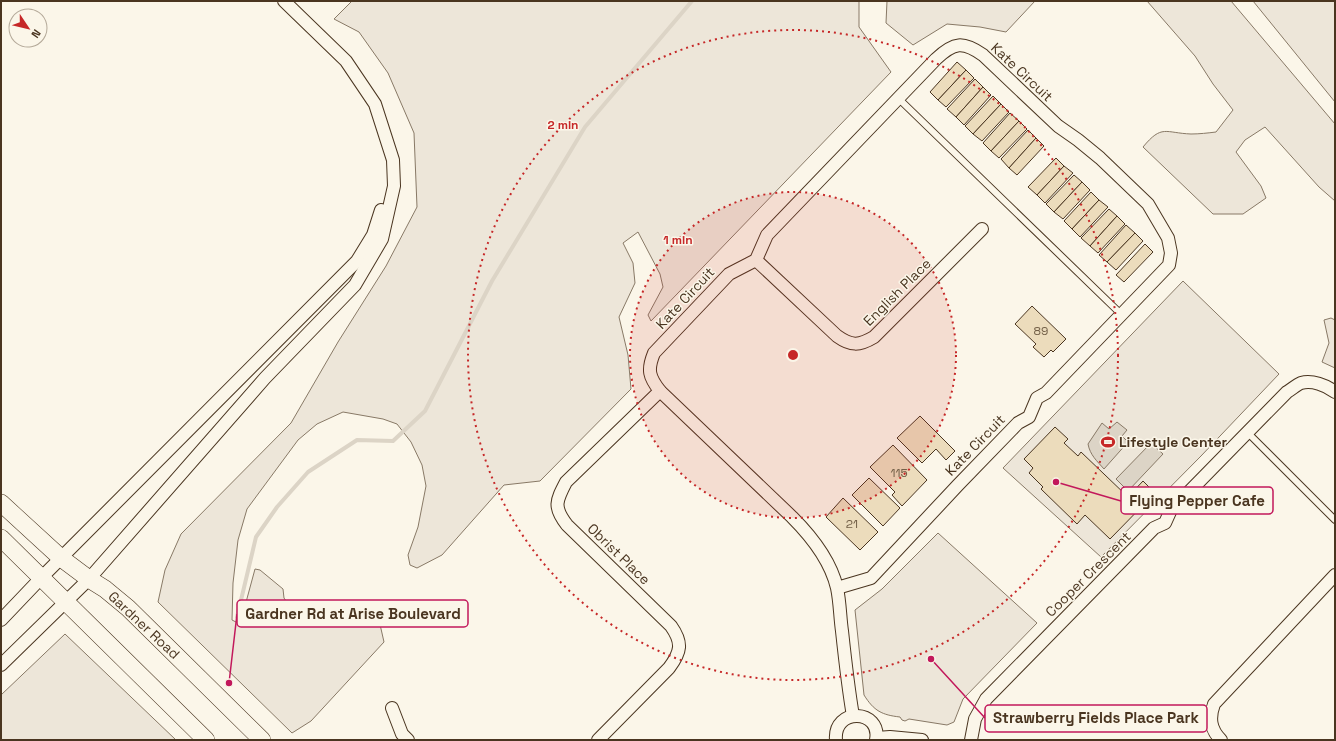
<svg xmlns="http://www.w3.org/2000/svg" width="1336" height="741" viewBox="0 0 1336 741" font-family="'Space Grotesk',sans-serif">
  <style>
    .green { fill: #ede6d9; stroke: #887966 }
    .water { fill: #dcd4c6; stroke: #887966 }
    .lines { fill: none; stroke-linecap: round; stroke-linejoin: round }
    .stream { stroke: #dcd4c6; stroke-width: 4 }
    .building { fill: #ecdcbc; stroke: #4a3520 }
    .lane-casing { stroke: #4a3520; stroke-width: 8 }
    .street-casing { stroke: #4a3520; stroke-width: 14 }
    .secondary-casing { stroke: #4a3520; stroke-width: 18 }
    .lane { stroke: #fbf6e9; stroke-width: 6 }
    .street { stroke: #fbf6e9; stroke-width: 12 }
    .secondary { stroke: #fbf6e9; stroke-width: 17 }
    .ring { fill: none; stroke: #c62828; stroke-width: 2; stroke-dasharray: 2 4 }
    .labels { text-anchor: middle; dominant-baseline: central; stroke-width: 3; stroke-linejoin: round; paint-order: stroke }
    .number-label { font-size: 12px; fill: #725f47 }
    .street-label { font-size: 14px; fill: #4a3520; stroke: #fbf6e9 }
    .poi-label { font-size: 14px; font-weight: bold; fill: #4a3520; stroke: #fbf6e9; text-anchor: start }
    .centre { fill: #c62828; stroke: #fbf6e9; stroke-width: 2 }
    .ring-label { font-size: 12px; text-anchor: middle; font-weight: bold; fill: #c62828; stroke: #fbf6e9; stroke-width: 3; stroke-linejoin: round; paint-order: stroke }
    .leader { fill: none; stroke: #c2185b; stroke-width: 1.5 }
    .callout-dot { fill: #c2185b; stroke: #fbf6e9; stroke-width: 1.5 }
    .callout { fill: #fbf6e9; stroke: #c2185b; stroke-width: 1.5 }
    .callout-label { font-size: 15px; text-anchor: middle; font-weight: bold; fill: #4a3520 }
  </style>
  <rect width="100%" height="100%" fill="#fbf6e9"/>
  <g class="green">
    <polygon points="352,1 859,1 859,27 891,72 651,321 648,315 663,287 660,274 638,232 623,243 633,263 635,283 619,317 628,355 631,389 540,481 504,485 442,555 417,568 410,565 408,555 418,527 426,486 422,465 411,442 397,424 383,419 343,412 317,424 298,440 247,509 238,540 233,583 232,620 238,623 242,617 255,569 260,570 283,589 284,598 301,623 326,615 358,608 379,620 384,642 311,721 292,733 158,602 165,570 181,534 291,423 338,342 386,266 417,207 414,133 388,73 359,32 334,19"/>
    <polygon points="887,1 1035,1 1006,32 980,27 947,24 913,45 886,23"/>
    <path d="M 1147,1 L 1231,1 L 1335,124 L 1335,201 L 1319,187 L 1265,127 L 1245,140 L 1236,152 L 1261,186 L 1266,198 L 1243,214 L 1213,214 L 1143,147 C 1162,124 1165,133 1191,134 C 1199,134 1208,133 1216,132 L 1233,110 L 1213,84 L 1195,56 Z"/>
    <polygon points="1253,1 1335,1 1335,102"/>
    <polygon points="1183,281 1279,374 1201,456 1101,557 1003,468"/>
    <polygon points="1331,318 1335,320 1335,368 1322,362 1329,343 1324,320"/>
    <path d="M 938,533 L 1037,623 L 963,699 L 954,722 L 947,725 L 909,719 L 905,721 L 902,720 L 900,717 C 882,715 874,711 864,695 L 855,610 L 882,589 Z"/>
    <polygon points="65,634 176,740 1,740 1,695"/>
  </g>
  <g class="water">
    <path d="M 1117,422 L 1127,430 L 1122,436 L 1128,442 L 1104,469 C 1097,461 1090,455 1088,444 L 1102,423 L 1109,429 Z"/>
    <polygon points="1151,443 1163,454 1128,491 1116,479"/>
  </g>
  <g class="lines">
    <polyline class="stream" points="237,617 256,537 277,507 308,472 357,440 393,441 425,411 492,281 585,127 692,1"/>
  </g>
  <g class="building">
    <polygon points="957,62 966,70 938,100 930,92"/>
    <polygon points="966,70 974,78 946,107 938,100"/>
    <polygon points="975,79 983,87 956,117 947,109"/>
    <polygon points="983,87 991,95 964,125 956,117"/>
    <polygon points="993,96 1001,104 973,134 965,126"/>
    <polygon points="1001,104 1009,112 982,141 973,134"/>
    <polygon points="1010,113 1019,121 991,151 983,143"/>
    <polygon points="1019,121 1027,129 999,158 991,151"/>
    <polygon points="1028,130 1036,138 1009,168 1001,159"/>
    <polygon points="1036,138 1044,146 1017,175 1009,168"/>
    <polygon points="1056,158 1064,166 1037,195 1028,187"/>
    <polygon points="1064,166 1073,173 1045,203 1037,195"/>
    <polygon points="1074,175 1082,182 1054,212 1046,204"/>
    <polygon points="1082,182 1090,190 1063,219 1054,212"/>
    <polygon points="1091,192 1099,200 1072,229 1064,221"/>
    <polygon points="1099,200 1108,207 1080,237 1072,229"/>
    <polygon points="1109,209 1117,216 1090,246 1081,238"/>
    <polygon points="1117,216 1125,224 1098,253 1090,246"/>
    <polygon points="1126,225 1135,233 1107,262 1099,255"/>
    <polygon points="1135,233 1143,241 1116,270 1107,262"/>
    <polygon points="1145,244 1153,252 1124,282 1116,275"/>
    <polygon points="1032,306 1066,339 1053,352 1051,350 1044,357 1033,347 1036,344 1015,324"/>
    <polygon points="920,416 955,451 946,460 936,449 922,463 897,438"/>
    <polygon points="1055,427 1068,439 1064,443 1078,456 1081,452 1128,497 1143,481 1155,493 1110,539 1085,515 1077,524 1041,489 1043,487 1029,473 1033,468 1024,459"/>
    <polygon points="893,445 927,480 902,506 892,495 895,492 870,467"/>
    <polygon points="869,478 900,508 883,526 852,495"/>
    <polygon points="843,498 878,532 860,550 826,517"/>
  </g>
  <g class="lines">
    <defs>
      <g id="lane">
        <polyline points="898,98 1122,315"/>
        <polyline points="1247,432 1335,520"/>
      </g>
      <g id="street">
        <path d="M 756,260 L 837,336 C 851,346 859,346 874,337 L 982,229"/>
        <path d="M 837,588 L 871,578 L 958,485 L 1018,423 L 1029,417 L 1037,398 L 1046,393 L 1169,265 L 1171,253 L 1168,238 L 1148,204 L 1100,158 L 1078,140 L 1058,126 L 983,55 C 963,41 954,42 936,59 L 767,235 L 756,260 L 729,274 L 654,353 C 647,370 649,377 660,391 L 792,517 C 811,536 831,562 837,588 C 840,602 840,617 842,631 C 845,659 848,687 853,716"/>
        <polyline points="1,620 41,578 357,261 373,235 381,210"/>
        <polyline points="1,665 89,579 265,378 355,285 382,239 394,186 393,160 375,104 346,61 284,1"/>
        <polyline points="392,708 402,734 408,740"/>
        <polyline points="877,738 890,737 922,740"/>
        <path d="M 598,740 L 669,668 C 681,652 683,643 671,626 L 567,525 C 553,507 556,501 566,482 L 660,391"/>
        <path d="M 836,740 C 833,707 882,709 876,740"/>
        <path d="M 971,740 L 975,719 L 986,699 L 1154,528 L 1165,523 L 1174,503 L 1187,494 L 1287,392 C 1291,390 1296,385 1301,383 C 1312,380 1326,385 1335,392"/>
        <path d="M 1221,740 C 1210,729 1209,718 1214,704 L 1335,575"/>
      </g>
      <g id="secondary">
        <polyline points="1,503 61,558 89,579 105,589 128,608 262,740"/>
        <polyline points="1,538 206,740"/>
      </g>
    </defs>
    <use href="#lane" class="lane-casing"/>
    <use href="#street" class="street-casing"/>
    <use href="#secondary" class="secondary-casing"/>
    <use href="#lane" class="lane"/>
    <use href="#street" class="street"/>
    <use href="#secondary" class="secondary"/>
  </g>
  <circle cx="793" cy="355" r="163" fill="#c62828" fill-opacity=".12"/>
  <g class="ring">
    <circle cx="793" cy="355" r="163"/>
    <circle cx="793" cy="355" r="325"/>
  </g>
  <defs>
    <symbol id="stadium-bare" viewBox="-9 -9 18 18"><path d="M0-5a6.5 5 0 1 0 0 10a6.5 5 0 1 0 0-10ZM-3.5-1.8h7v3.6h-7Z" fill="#c62828" stroke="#fbf6e9" stroke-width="2.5" paint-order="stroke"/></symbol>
  </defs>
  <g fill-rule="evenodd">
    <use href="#stadium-bare" x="1098" y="432" width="20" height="20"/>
  </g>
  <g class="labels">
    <g class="number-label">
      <text x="1041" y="331">89</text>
      <text x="899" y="473">115</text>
      <text x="852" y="524">21</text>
    </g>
    <g class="street-label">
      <text transform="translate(1022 72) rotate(43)">Kate Circuit</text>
      <text transform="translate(897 292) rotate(-45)">English Place</text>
      <text transform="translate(685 298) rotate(-47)">Kate Circuit</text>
      <text transform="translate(975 445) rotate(-46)">Kate Circuit</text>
      <text transform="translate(619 554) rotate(44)">Obrist Place</text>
      <text transform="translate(1088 574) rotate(-45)">Cooper Crescent</text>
      <text transform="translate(144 625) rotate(43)">Gardner Road</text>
    </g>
    <g class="poi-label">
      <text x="1119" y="442">Lifestyle Center</text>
    </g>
  </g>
  <circle cx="793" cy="355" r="6" class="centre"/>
  <g class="ring-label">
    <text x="563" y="129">2 min</text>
    <text x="678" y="244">1 min</text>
  </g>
  <path class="leader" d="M1056 482L1121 501M229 683L237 614M931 659L985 718"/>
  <g class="callout-dot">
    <circle cx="1056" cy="482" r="4"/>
    <circle cx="229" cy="683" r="4"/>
    <circle cx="931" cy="659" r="4"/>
  </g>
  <g class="callout">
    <rect x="1121" y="487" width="152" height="27" rx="4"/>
    <rect x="237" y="600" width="231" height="27" rx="4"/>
    <rect x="985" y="705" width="222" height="27" rx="4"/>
  </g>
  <g class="callout-label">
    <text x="1197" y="506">Flying Pepper Cafe</text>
    <text x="353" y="619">Gardner Rd at Arise Boulevard</text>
    <text x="1096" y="723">Strawberry Fields Place Park</text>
  </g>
  <rect width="1336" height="741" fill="none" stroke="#4a3520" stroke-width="4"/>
  <g transform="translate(28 28) rotate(125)"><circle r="19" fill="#fbf6e9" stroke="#b4a999"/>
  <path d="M0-3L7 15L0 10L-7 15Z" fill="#c62828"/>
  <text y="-6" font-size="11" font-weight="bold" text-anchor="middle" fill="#4a3520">N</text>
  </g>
</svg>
